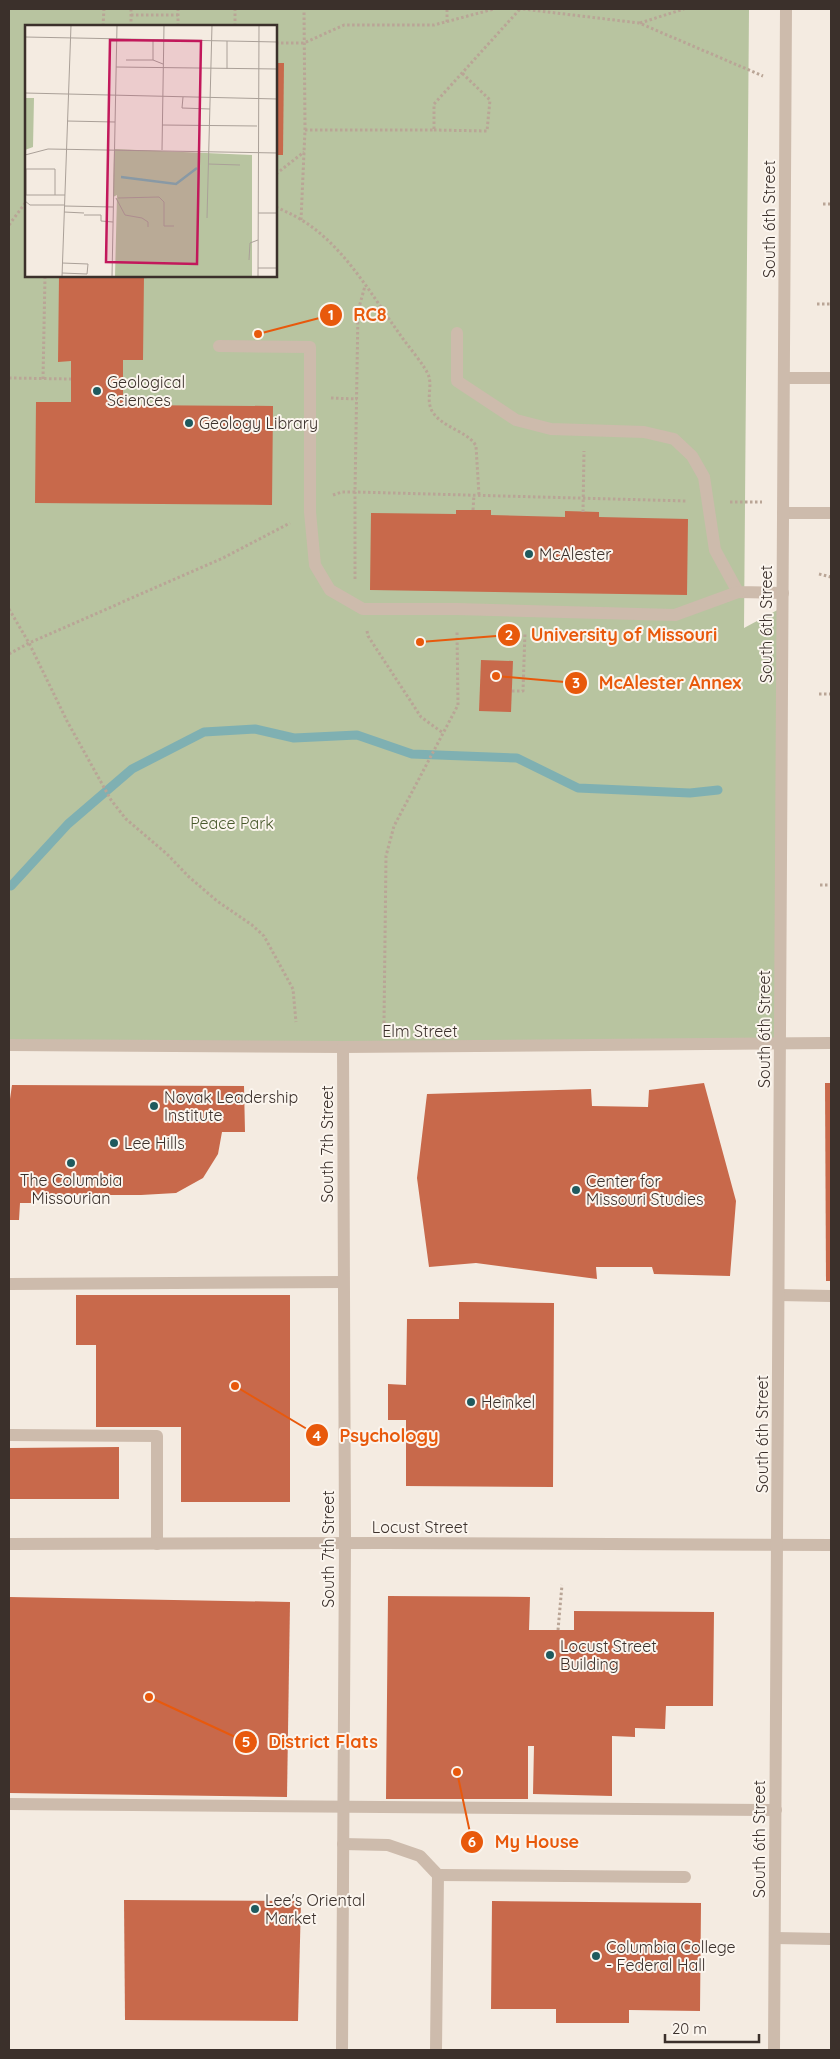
<svg xmlns="http://www.w3.org/2000/svg" width="840" height="2059" viewBox="0 0 840 2059" font-family="Quicksand,sans-serif">
  <style>
    .green { fill: #b8c4a0; fill-rule: evenodd }
    .lines { fill: none; stroke-linecap: round; stroke-linejoin: round }
    .stream { stroke: #7fb0b2; stroke-width: 9 }
    .building { fill: #c8694b }
    .path { stroke: #b9a596; stroke-width: 3; stroke-dasharray: 2.5 2.5; stroke-linecap: butt }
    .lane { stroke: #cdbbac; stroke-width: 12 }
    .street { stroke: #cdbbac; stroke-width: 12 }
    .poi-dot { fill: #1f5a5e; stroke: #fbf5ee; stroke-width: 2 }
    .labels { text-anchor: middle; dominant-baseline: central; stroke-width: 4; stroke-linejoin: round; paint-order: stroke }
    .street-label { font-size: 16px; fill: #3b302b; stroke: #fbf5ee }
    .poi-label { font-size: 16px; fill: #3b302b; stroke: #fbf5ee; text-anchor: start }
    .park-label { font-size: 16px; fill: #4a5a2e; stroke: #fbf5ee }
    .inset-river { fill: none; stroke: #7fb0b2; stroke-width: 2.5 }
    .inset-road { fill: none; stroke: #aaa098; stroke-width: 1 }
    .view { fill: #c2185b; fill-opacity: 0.15; stroke: #c2185b; stroke-width: 2.5 }
    .inset-edge { fill: none; stroke: #3b302b; stroke-width: 2.5 }
    .leader { fill: none; stroke: #e8590c; stroke-width: 2 }
    .callout-dot { fill: #e8590c; stroke: #fbf5ee; stroke-width: 2 }
    .mark-label { font-size: 15px; text-anchor: middle; font-weight: bold; fill: #fff }
    .callout-label { font-size: 18px; text-anchor: middle; font-weight: bold; fill: #e8590c; stroke: #fbf5ee; stroke-width: 4; stroke-linejoin: round; paint-order: stroke }
  </style>
  <rect width="100%" height="100%" fill="#f4ebe1"/>
  <path class="green" d="M 9,9 L 749,9 L 744,628 L 783,607 L 780,1044 L 9,1045 ZM 26,26 L 276,26 L 276,276 L 26,276 Z"/>
  <g class="lines">
    <polyline class="stream" points="11,886 68,824 132,769 204,732 255,729 294,738 357,735 412,754 517,758 578,788 690,793 718,790"/>
  </g>
  <g class="building">
    <polygon points="276,63 284,63 283,155 276,155"/>
    <polygon points="59,276 144,276 143,360 123,360 123,405 273,406 272,505 35,503 36,402 71,402 71,361 58,362"/>
    <polygon points="456,510 491,510 491,515 565,517 565,511 599,512 599,517 688,519 687,595 370,590 371,513 456,514"/>
    <polygon points="481,660 513,661 511,712 479,711"/>
    <polygon points="704,1083 736,1201 730,1276 654,1274 652,1267 596,1267 597,1279 476,1263 429,1267 417,1178 427,1094 591,1089 592,1106 648,1107 649,1090"/>
    <polygon points="825,1083 831,1083 831,1281 826,1281"/>
    <polygon points="12,1085 244,1086 245,1132 222,1132 218,1154 203,1178 176,1193 141,1195 35,1195 35,1203 20,1203 19,1220 9,1220 9,1106"/>
    <polygon points="76,1295 290,1295 290,1502 181,1502 181,1427 96,1427 96,1345 76,1345"/>
    <polygon points="459,1302 554,1303 553,1487 406,1486 406,1420 388,1420 388,1384 406,1385 407,1319 459,1319"/>
    <polygon points="119,1447 119,1499 9,1499 9,1448"/>
    <polygon points="388,1596 530,1597 529,1630 574,1630 574,1611 714,1612 713,1706 666,1706 665,1729 635,1728 635,1737 612,1736 612,1796 533,1794 534,1746 528,1746 528,1799 386,1799"/>
    <polygon points="9,1597 290,1602 287,1797 9,1793"/>
    <polygon points="124,1900 301,1901 298,2021 125,2020"/>
    <polygon points="492,1901 701,1903 700,2011 629,2010 629,2023 556,2023 556,2009 491,2009"/>
  </g>
  <g class="lines">
    <g class="path">
      <polyline points="131,9 131,26"/>
      <polyline points="523,9 639,23 763,76"/>
      <polyline points="131,15 178,15"/>
      <polyline points="447,22 447,9"/>
      <polyline points="640,23 684,9"/>
      <polyline points="103,26 104,9"/>
      <polyline points="178,26 178,9"/>
      <polyline points="235,26 235,9"/>
      <polyline points="276,43 304,43 344,25 434,25 494,9"/>
      <polyline points="305,130 434,130 434,104 520,9"/>
      <polyline points="434,130 487,131 490,100 462,73"/>
      <polyline points="276,174 304,152"/>
      <polyline points="823,204 831,204"/>
      <path d="M 276,207 C 284,211 292,214 300,219 C 344,245 372,296 401,336 C 407,345 427,368 429,377 C 432,388 426,400 432,411 C 442,428 468,431 476,446 L 479,495"/>
      <polyline points="301,220 305,130 304,9"/>
      <polyline points="9,225 26,202"/>
      <polyline points="144,277 156,276"/>
      <polyline points="817,304 831,304"/>
      <polyline points="9,378 71,379"/>
      <polyline points="43,379 45,276"/>
      <polyline points="331,398 357,399"/>
      <polyline points="333,495 342,492 355,492 358,311 365,286"/>
      <polyline points="730,502 762,502"/>
      <polyline points="473,510 474,495"/>
      <polyline points="583,512 584,451"/>
      <polyline points="819,574 831,577"/>
      <polyline points="355,579 355,492 687,501"/>
      <polyline points="9,609 29,643 67,721 111,800 126,819 167,854 188,876 217,901 252,925 264,936 293,989 296,1022"/>
      <polyline points="367,631 368,636 421,717 443,733"/>
      <polyline points="9,654 29,643 223,558 290,523"/>
      <polyline points="512,691 523,691 525,632"/>
      <polyline points="819,694 831,694"/>
      <polyline points="820,885 831,885"/>
      <polyline points="384,1023 386,856 394,826 458,705 457,631"/>
      <polyline points="558,1630 562,1585"/>
    </g>
    <g class="lane">
      <polyline points="457,333 457,381 516,420 551,429 644,432 674,439 692,456 704,477 715,550 738,592 783,593"/>
      <polyline points="219,346 310,347 310,512 315,565 330,590 363,609 457,609 675,615 738,592"/>
      <polyline points="784,378 831,378"/>
      <polyline points="783,513 831,513"/>
      <polyline points="9,1284 343,1282"/>
      <polyline points="779,1295 831,1296"/>
      <polyline points="9,1435 157,1436 157,1544"/>
      <polyline points="9,1804 776,1810"/>
      <polyline points="343,1844 388,1845 420,1856 438,1875 436,2050"/>
      <polyline points="438,1875 685,1877"/>
      <polyline points="775,1938 831,1939"/>
    </g>
    <g class="street">
      <polyline points="9,1045 343,1047 831,1043"/>
      <polyline points="9,1544 385,1543 831,1545"/>
      <polyline points="342,2050 345,1543 343,1047"/>
      <polyline points="774,2050 786,9"/>
    </g>
  </g>
  <g class="poi-dot">
    <circle cx="97" cy="391" r="5"/>
    <circle cx="189" cy="423" r="5"/>
    <circle cx="529" cy="554" r="5"/>
    <circle cx="154" cy="1106" r="5"/>
    <circle cx="114" cy="1143" r="5"/>
    <circle cx="71" cy="1163" r="5"/>
    <circle cx="576" cy="1190" r="5"/>
    <circle cx="471" cy="1402" r="5"/>
    <circle cx="550" cy="1655" r="5"/>
    <circle cx="255" cy="1909" r="5"/>
    <circle cx="596" cy="1956" r="5"/>
  </g>
  <g class="labels">
    <g class="street-label">
      <text transform="translate(769 219) rotate(-90)">South 6th Street</text>
      <text transform="translate(766 624) rotate(-90)">South 6th Street</text>
      <text transform="translate(764 1029) rotate(-90)">South 6th Street</text>
      <text x="420" y="1031">Elm Street</text>
      <text transform="translate(327 1144) rotate(-90)">South 7th Street</text>
      <text transform="translate(762 1434) rotate(-90)">South 6th Street</text>
      <text x="420" y="1527">Locust Street</text>
      <text transform="translate(328 1549) rotate(-90)">South 7th Street</text>
      <text transform="translate(759 1839) rotate(-90)">South 6th Street</text>
    </g>
    <g class="poi-label">
      <text x="107" y="382">Geological<tspan x="107" dy="18">Sciences</tspan></text>
      <text x="199" y="423">Geology Library</text>
      <text x="539" y="554">McAlester</text>
      <text x="164" y="1097">Novak Leadership<tspan x="164" dy="18">Institute</tspan></text>
      <text x="124" y="1143">Lee Hills</text>
      <text x="71" y="1180" text-anchor="middle">The Columbia<tspan x="71" dy="18">Missourian</tspan></text>
      <text x="586" y="1181">Center for<tspan x="586" dy="18">Missouri Studies</tspan></text>
      <text x="481" y="1402">Heinkel</text>
      <text x="560" y="1646">Locust Street<tspan x="560" dy="18">Building</tspan></text>
      <text x="265" y="1900">Lee's Oriental<tspan x="265" dy="18">Market</tspan></text>
      <text x="606" y="1947">Columbia College<tspan x="606" dy="18">- Federal Hall</tspan></text>
    </g>
    <g class="park-label">
      <text x="232" y="823">Peace Park</text>
    </g>
  </g>
  <g transform="translate(25 25)">
    <rect width="252" height="252" fill="#f4ebe1"/>
    <path d="M 0,73 L 9,73 L 8,122 L 0,125 ZM 89,124 L 227,130 L 227,252 L 90,252 L 92,170 L 88,172 Z" fill="#b8c4a0"/>
    <path class="inset-river" d="M 96,152 L 151,159 L 172,143"/>
    <path class="inset-road" d="M 0,12 L 253,17M 128,15 L 128,35 L 138,39M 101,35 L 128,35M 91,42 L 253,44M 202,44 L 202,16M 0,68 L 253,74M 158,72 L 157,83 L 185,84M 42,96 L 90,97M 137,100 L 232,101M 137,125 L 139,0M 0,130 L 23,124 L 253,128M 183,139 L 215,140M 30,170 L 30,144 L 1,144 L 1,170 L 40,170M 91,173 L 100,190 L 117,193 L 123,197 L 123,202M 93,173 L 134,172 L 139,177 L 139,201 L 149,201M 0,176 L 5,180 L 39,180M 39,181 L 88,182M 39,187 L 59,188M 233,188 L 253,188M 59,190 L 76,190 L 76,196 L 88,197M 182,193 L 187,0M 224,235 L 225,218 L 233,215M 233,243 L 253,243M 37,248 L 62,249 L 63,239 L 37,238M 37,252 L 46,0M 87,252 L 92,0M 233,252 L 234,0"/>
    <path class="view" d="M 85,15 L 176,16 L 172,239 L 81,237 Z"/>
    <rect width="252" height="252" class="inset-edge"/>
  </g>
  <path class="leader" d="M258 334L331 315M420 642L509 635M496 676L576 683M235 1386L317 1435M149 1697L246 1742M457 1772L472 1842"/>
  <g class="callout-dot">
    <circle cx="258" cy="334" r="5"/>
    <circle cx="420" cy="642" r="5"/>
    <circle cx="496" cy="676" r="5"/>
    <circle cx="235" cy="1386" r="5"/>
    <circle cx="149" cy="1697" r="5"/>
    <circle cx="457" cy="1772" r="5"/>
    <circle cx="331" cy="315" r="12"/>
    <circle cx="509" cy="635" r="12"/>
    <circle cx="576" cy="683" r="12"/>
    <circle cx="317" cy="1435" r="12"/>
    <circle cx="246" cy="1742" r="12"/>
    <circle cx="472" cy="1842" r="12"/>
  </g>
  <g class="mark-label">
    <text x="331" y="320">1</text>
    <text x="509" y="640">2</text>
    <text x="576" y="688">3</text>
    <text x="317" y="1441">4</text>
    <text x="246" y="1747">5</text>
    <text x="472" y="1847">6</text>
  </g>
  <g class="callout-label">
    <text x="370" y="321">RC8</text>
    <text x="624" y="641">University of Missouri</text>
    <text x="670" y="689">McAlester Annex</text>
    <text x="389" y="1442">Psychology</text>
    <text x="323" y="1748">District Flats</text>
    <text x="537" y="1848">My House</text>
  </g>
  <rect width="840" height="2059" fill="none" stroke="#3b302b" stroke-width="20"/>
  <path d="M665 2034v8h94v-8" fill="none" stroke="#3b302b" stroke-width="2.5"/>
  <text x="672" y="2034" font-size="15" fill="#3b302b" stroke="#fbf5ee" stroke-width="4" paint-order="stroke">20 m</text>
</svg>
